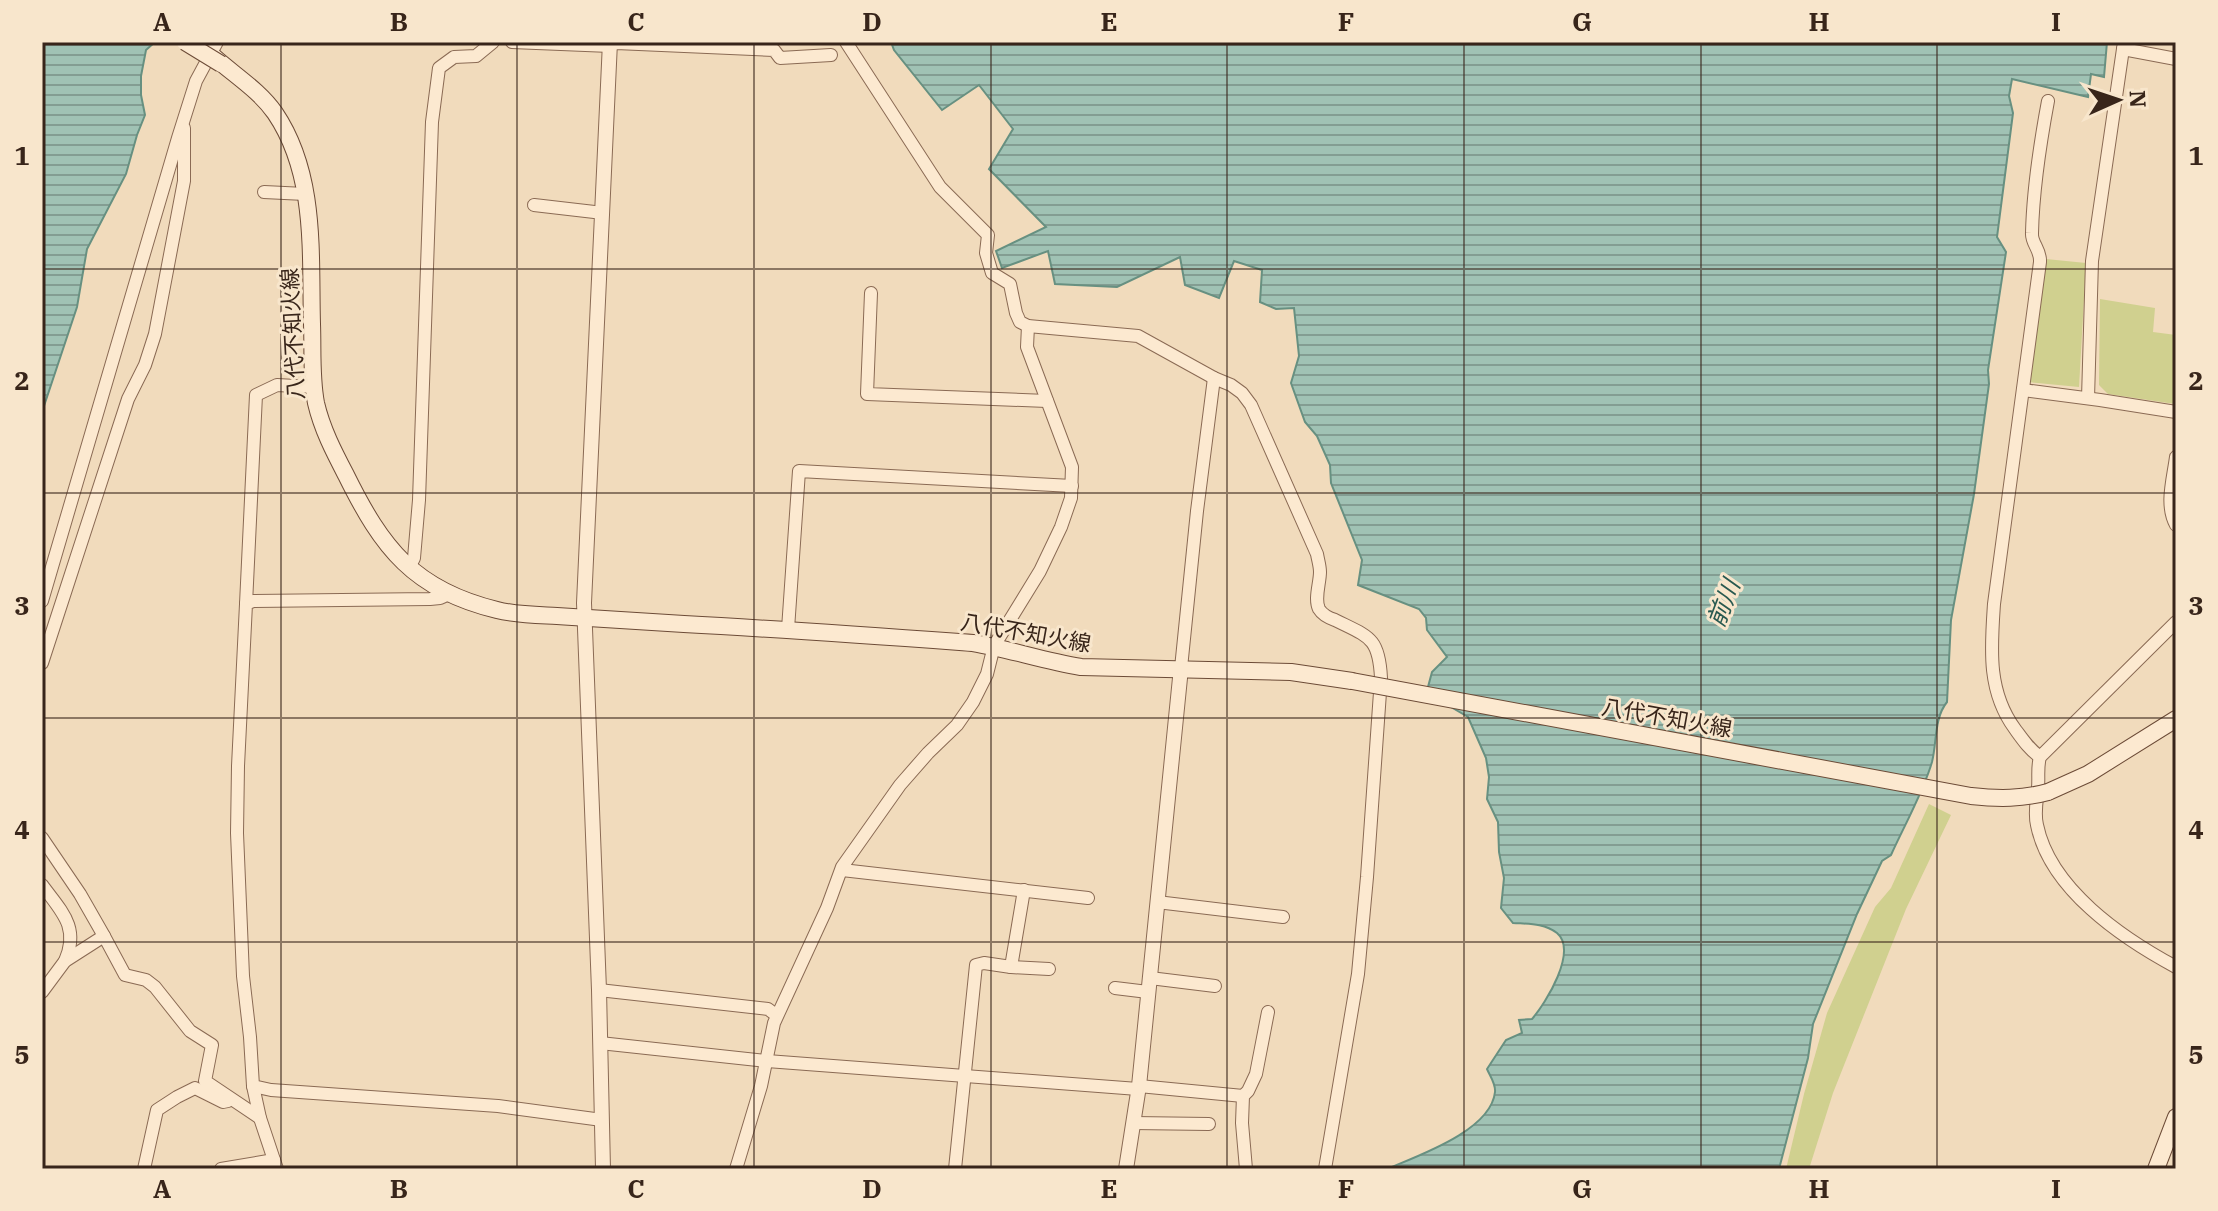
<svg xmlns="http://www.w3.org/2000/svg" width="2218" height="1211" viewBox="0 0 2218 1211" font-family="'IBM Plex Serif','Noto Sans JP',serif">
  <style>
    .green { fill: #d0d08f }
    .water { fill: url(#water-rules); stroke: #679081; stroke-width: 2 }
    .lines { fill: none; stroke-linecap: round; stroke-linejoin: round }
    .minor-casing { stroke: #8a6a54; stroke-width: 14 }
    .tertiary-casing { stroke: #8a6a54; stroke-width: 16 }
    .secondary-casing { stroke: #6c4b37; stroke-width: 18 }
    .minor { stroke: #fce9d0; stroke-width: 12 }
    .tertiary { stroke: #fce9d0; stroke-width: 14 }
    .secondary { stroke: #fce9d0; stroke-width: 16 }
    .secondary-bridge-casing { stroke: #6c4b37; stroke-width: 18; stroke-linecap: butt }
    .secondary-bridge { stroke: #fce9d0; stroke-width: 16 }
    .grid { fill: none; stroke: #38251a; stroke-width: 2; stroke-opacity: 0.55 }
    .labels { text-anchor: middle; dominant-baseline: central; stroke-width: 6; stroke-linejoin: round; paint-order: stroke }
    .street-label { font-size: 22px; fill: #38251a; stroke: #f8e6cc }
    .water-label { font-size: 24px; font-style: italic; fill: #285950; stroke: #f8e6cc }
    .neatline { fill: none; stroke: #38251a; stroke-width: 3 }
    .grid-label { font-size: 26px; text-anchor: middle; font-weight: bold; fill: #38251a }
  </style>
  <defs>
    <pattern id="water-rules" width="6" height="5" patternUnits="userSpaceOnUse" patternTransform="scale(2)"><rect width="6" height="5" fill="#a0c2b4"/><path d="M0 2.5h6" fill="none" stroke="#839d92"/></pattern>
  </defs>
  <rect width="100%" height="100%" fill="#f1dbbc"/>
  <g class="green">
    <polygon points="2046,259 2086,263 2079,387 2028,382"/>
    <polygon points="2100,299 2155,308 2153,332 2176,335 2175,404 2108,394 2099,385"/>
    <polygon points="1929,804 1951,815 1906,909 1833,1093 1809,1169 1786,1169 1804,1094 1827,1013 1875,907 1891,888"/>
  </g>
  <g class="water">
    <polygon points="42,42 155,42 146,50 141,76 141,95 145,115 137,135 126,174 87,249 77,307 42,412"/>
    <path d="M 891,42 L 2107,42 L 2104,77 L 2091,74 L 2088,97 L 2012,79 L 2009,96 L 2013,113 L 1997,237 L 2006,252 L 1988,370 L 1989,384 L 1974,494 L 1951,620 L 1947,702 C 1934,718 1937,742 1932,762 C 1923,793 1904,826 1891,855 L 1882,861 L 1857,914 L 1813,1024 L 1808,1058 L 1779,1169 L 1387,1169 C 1417,1156 1491,1131 1495,1092 C 1496,1084 1490,1076 1487,1069 L 1506,1040 L 1522,1033 L 1519,1020 L 1532,1019 C 1546,1003 1578,951 1557,933 C 1544,923 1529,924 1513,923 L 1501,908 L 1504,878 L 1499,852 L 1498,822 L 1487,799 L 1489,777 L 1486,758 L 1468,717 L 1451,707 L 1428,687 L 1432,672 L 1447,657 L 1427,630 L 1426,618 L 1419,609 L 1358,585 L 1362,560 L 1331,483 L 1330,465 L 1317,436 L 1305,422 L 1291,383 L 1299,356 L 1294,308 L 1276,309 L 1260,302 L 1262,270 L 1234,261 L 1219,298 L 1185,285 L 1180,257 L 1117,287 L 1055,284 L 1048,251 L 1002,268 L 996,251 L 1046,227 L 989,169 L 1013,129 L 979,85 L 942,110 L 894,50 Z"/>
  </g>
  <g class="lines">
    <defs>
      <g id="minor">
        <polyline points="512,42 610,46 616,43 774,50 780,58 831,55"/>
        <path d="M 846,42 L 940,187 L 988,235 L 986,253 L 992,273 L 1010,284 L 1016,313 L 1020,322 L 1028,326 L 1138,336 L 1214,378 L 1231,385 L 1242,393 L 1251,405 L 1317,554 C 1318,560 1320,566 1320,572 C 1320,583 1314,599 1319,609 C 1322,614 1329,618 1335,620 C 1369,637 1379,637 1381,678 L 1367,877 L 1358,974 L 1325,1169"/>
        <polyline points="2123,49 2176,59"/>
        <polyline points="264,192 305,194"/>
        <polyline points="534,205 603,213"/>
        <polyline points="871,293 867,394 1047,401"/>
        <polyline points="2023,390 2100,400 2176,412"/>
        <polyline points="2088,398 2092,261 2124,42"/>
        <path d="M 2176,457 C 2173,480 2165,505 2176,525"/>
        <polyline points="409,568 414,558 419,500 432,122 439,68 454,57 476,56 493,42"/>
        <polyline points="449,594 440,598 430,599 253,601 246,604 238,766 237,833 243,976 250,1037 253,1086 271,1090 498,1106 602,1120"/>
        <polyline points="42,601 178,138 196,81 217,42"/>
        <polyline points="246,604 256,395 277,385 314,387"/>
        <path d="M 2176,622 L 2040,757 C 2037,767 2039,777 2038,788 C 2037,800 2034,813 2037,825 C 2050,889 2122,938 2176,967"/>
        <polyline points="788,629 799,471 1072,486"/>
        <polyline points="42,663 128,399 145,365 155,334 184,181 184,128"/>
        <polyline points="1181,668 1197,511 1214,378"/>
        <path d="M 2040,757 C 2029,749 2023,740 2015,729 C 1987,691 1991,648 1994,604 L 2040,262 C 2041,250 2031,243 2032,233 C 2033,189 2040,144 2048,101"/>
        <polyline points="42,838 80,894 104,936"/>
        <polyline points="842,870 1088,898"/>
        <path d="M 42,885 C 61,911 80,927 65,961"/>
        <polyline points="1157,902 1283,917"/>
        <polyline points="1011,967 1049,969"/>
        <polyline points="1150,978 1215,986"/>
        <polyline points="1115,988 1148,992"/>
        <polyline points="599,990 768,1009 776,1015"/>
        <polyline points="42,992 65,961 104,936 125,975 146,980 155,987 190,1031 212,1045 205,1081 260,1118"/>
        <polyline points="600,1043 767,1061 1138,1089"/>
        <polyline points="253,1086 260,1118 277,1169"/>
        <polyline points="1139,1086 1243,1096"/>
        <polyline points="1133,1123 1209,1124"/>
        <polyline points="144,1169 157,1110 177,1097 195,1088 223,1102 228,1101"/>
        <polyline points="221,1169 274,1160"/>
        <polyline points="736,1169 761,1086 774,1023 827,908 842,867 900,785 928,753 957,725 973,702 987,674 994,646 1040,571 1061,527 1071,498 1072,467 1027,347 1028,326"/>
        <polyline points="955,1169 976,965 984,963 1011,967 1024,890"/>
        <polyline points="1246,1169 1242,1123 1243,1096 1248,1091 1256,1074 1268,1012"/>
      </g>
      <g id="tertiary">
        <polyline points="603,1169 599,990 584,603 610,42"/>
        <polyline points="1126,1169 1139,1086 1181,668"/>
      </g>
      <g id="secondary">
        <path d="M 213,56 C 234,75 259,90 275,113 C 317,175 310,254 312,324 C 313,350 311,377 316,403 C 322,429 334,452 346,475 C 382,548 414,590 497,610 C 516,615 537,615 557,616 C 599,619 641,621 684,624 C 780,629 876,636 973,643 C 1009,649 1044,661 1081,667 L 1291,672 L 1352,681"/>
        <polyline points="2048,792 2088,774 2176,719"/>
        <polyline points="2156,1169 2176,1117"/>
      </g>
    </defs>
    <use href="#minor" class="minor-casing"/>
    <use href="#tertiary" class="tertiary-casing"/>
    <use href="#secondary" class="secondary-casing"/>
    <use href="#minor" class="minor"/>
    <use href="#tertiary" class="tertiary"/>
    <use href="#secondary" class="secondary"/>
    <defs>
      <g id="secondary-bridge">
        <polyline points="185,42 221,64"/>
        <path d="M 1352,681 L 1971,796 C 1999,799 2022,799 2048,792"/>
      </g>
    </defs>
    <use href="#secondary-bridge" class="secondary-bridge-casing"/>
    <use href="#secondary-bridge" class="secondary-bridge"/>
  </g>
  <path class="grid" d="M 281,42 L 281,1169M 517,42 L 517,1169M 754,42 L 754,1169M 991,42 L 991,1169M 1227,42 L 1227,1169M 1464,42 L 1464,1169M 1701,42 L 1701,1169M 1937,42 L 1937,1169M 42,269 L 2176,269M 42,493 L 2176,493M 42,718 L 2176,718M 42,942 L 2176,942"/>
  <g class="labels">
    <g class="street-label">
      <text transform="translate(292 334) rotate(-93)">八代不知火線</text>
      <text transform="translate(1026 632) rotate(10)">八代不知火線</text>
      <text transform="translate(1667 717) rotate(10)">八代不知火線</text>
    </g>
    <g class="water-label">
      <text transform="translate(1723 603) rotate(-69)">前川</text>
    </g>
  </g>
  <rect width="2218" height="1211" fill="none" stroke="#f8e6cc" stroke-width="88"/>
  <g transform="translate(2118 100) rotate(87)" stroke="#f8e6cc" stroke-width="6" paint-order="stroke">
  <path d="M0-6L14 30L0 20L-14 30Z" fill="#38251a"/>
  <text y="-12" font-size="22" font-weight="bold" text-anchor="middle" fill="#38251a">N</text>
  </g>
  <rect x="44" y="44" width="2130" height="1123" class="neatline"/>
  <g class="grid-label">
    <text x="162" y="31">A</text>
    <text x="399" y="31">B</text>
    <text x="636" y="31">C</text>
    <text x="872" y="31">D</text>
    <text x="1109" y="31">E</text>
    <text x="1346" y="31">F</text>
    <text x="1582" y="31">G</text>
    <text x="1819" y="31">H</text>
    <text x="2056" y="31">I</text>
    <text x="22" y="165">1</text>
    <text x="2196" y="165">1</text>
    <text x="22" y="390">2</text>
    <text x="2196" y="390">2</text>
    <text x="22" y="615">3</text>
    <text x="2196" y="615">3</text>
    <text x="22" y="839">4</text>
    <text x="2196" y="839">4</text>
    <text x="22" y="1064">5</text>
    <text x="2196" y="1064">5</text>
    <text x="162" y="1198">A</text>
    <text x="399" y="1198">B</text>
    <text x="636" y="1198">C</text>
    <text x="872" y="1198">D</text>
    <text x="1109" y="1198">E</text>
    <text x="1346" y="1198">F</text>
    <text x="1582" y="1198">G</text>
    <text x="1819" y="1198">H</text>
    <text x="2056" y="1198">I</text>
  </g>
</svg>
